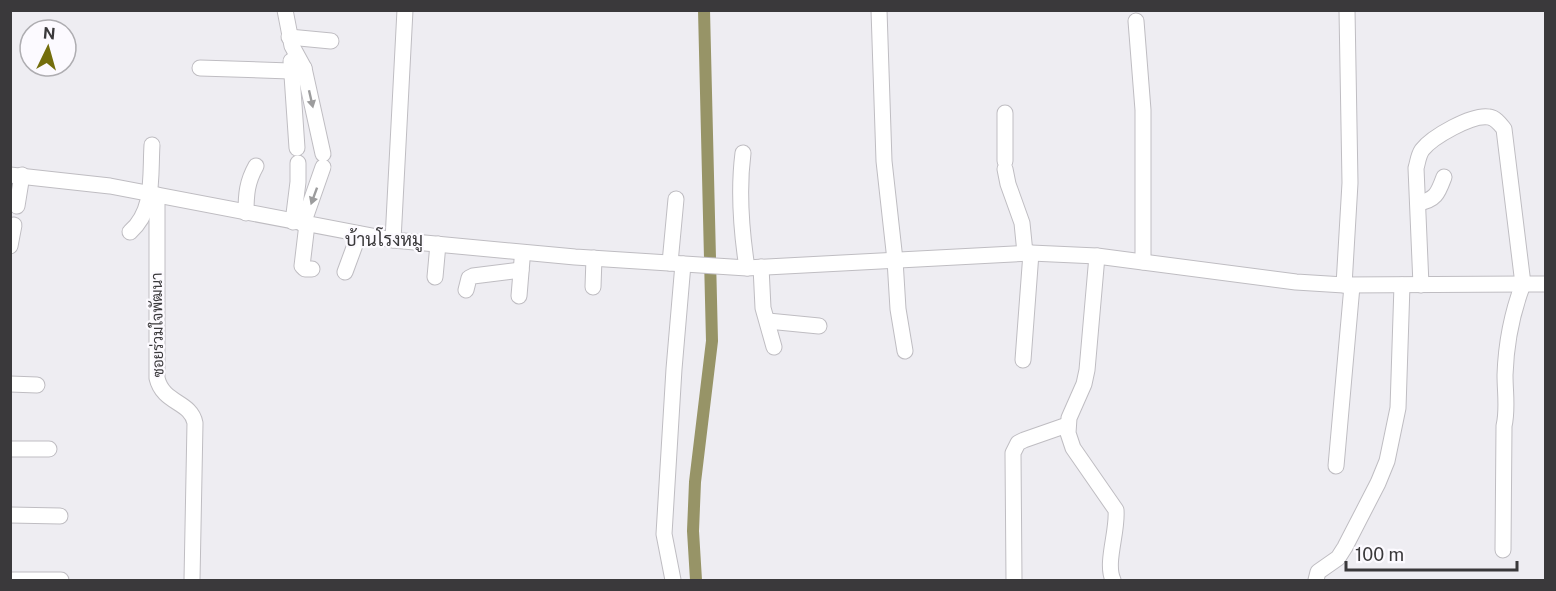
<svg xmlns="http://www.w3.org/2000/svg" width="1556" height="591" viewBox="0 0 1556 591" font-family="'Public Sans',Sarabun,sans-serif">
  <style>
    .lines { fill: none; stroke-linecap: round; stroke-linejoin: round }
    .canal { stroke: #979467; stroke-width: 12 }
    .minor-casing { stroke: #bfbdc2; stroke-width: 17 }
    .minor { stroke: #fff; stroke-width: 15 }
    .oneway { fill: #9c9c9d }
    .labels { text-anchor: middle; dominant-baseline: central; stroke-width: 4.5; stroke-linejoin: round; paint-order: stroke }
    .street-label { font-size: 15px; fill: #3a393b; stroke: #fcfaff }
    .quarter-label { font-size: 18px; fill: #3a393b; stroke: #fcfaff }
  </style>
  <rect width="100%" height="100%" fill="#eeedf2"/>
  <g class="lines">
    <polyline class="canal" points="696,580 693,531 695,482 712,341 704,10"/>
    <defs>
      <g id="minor">
        <polyline points="285,10 292,46 304,68 323,154"/>
        <polyline points="879,10 884,161 895,260 898,309 905,351"/>
        <polyline points="1136,21 1143,110 1143,262"/>
        <polyline points="289,37 331,41"/>
        <polyline points="291,61 297,148"/>
        <polyline points="200,68 290,71 304,68"/>
        <path d="M 743,153 C 738,192 741,229 747,268"/>
        <polyline points="1005,161 1005,113"/>
        <polyline points="1005,169 1008,184 1022,223 1025,253"/>
        <polyline points="10,175 110,186 393,240 575,257 747,268 1031,253 1097,256 1296,282 1344,285 1546,284"/>
        <path d="M 157,195 L 157,378 C 163,404 191,401 195,423 L 192,580"/>
        <path d="M 1418,203 C 1436,200 1438,193 1444,177"/>
        <polyline points="17,206 22,175"/>
        <path d="M 246,213 C 246,194 247,182 256,166"/>
        <polyline points="293,222 298,182 298,163"/>
        <polyline points="303,224 323,167"/>
        <polyline points="307,224 302,266 305,269 312,269"/>
        <path d="M 130,232 C 155,210 150,176 152,145"/>
        <polyline points="393,240 405,10"/>
        <polyline points="10,246 14,225"/>
        <path d="M 1097,256 L 1087,370 L 1084,384 L 1069,418 L 1068,433 L 1073,448 L 1116,510 C 1118,531 1105,563 1113,580"/>
        <polyline points="670,263 676,199"/>
        <polyline points="761,267 763,308 774,347"/>
        <polyline points="345,272 359,234"/>
        <polyline points="435,277 438,244"/>
        <polyline points="1344,285 1350,183 1347,10"/>
        <path d="M 1421,285 L 1416,168 C 1418,162 1418,156 1422,150 C 1432,137 1472,114 1489,117 C 1496,118 1500,124 1504,129 L 1523,284 C 1512,313 1506,344 1505,375 C 1505,393 1508,409 1504,426 L 1503,550"/>
        <polyline points="593,287 594,258"/>
        <polyline points="466,290 469,278 473,276 521,270"/>
        <polyline points="519,296 522,260"/>
        <polyline points="768,321 819,326"/>
        <polyline points="1023,360 1031,253"/>
        <polyline points="10,384 37,385"/>
        <polyline points="10,449 49,449"/>
        <polyline points="1336,466 1352,286"/>
        <polyline points="10,515 60,516"/>
        <polyline points="10,580 61,580"/>
        <polyline points="673,580 664,534 674,369 683,264"/>
        <polyline points="1014,580 1013,453 1018,443 1024,440 1067,425"/>
        <polyline points="1316,580 1318,572 1338,558 1345,547 1378,483 1387,461 1398,408 1402,285"/>
      </g>
    </defs>
    <use href="#minor" class="minor-casing"/>
    <use href="#minor" class="minor"/>
  </g>
  <defs><path id="oneway-solid" d="M-6-.8H1V-3.2L6.5 0L1 3.2V.8H-6Z" transform="scale(1.5)"/></defs>
  <g class="oneway">
    <use href="#oneway-solid" transform="translate(311 99) rotate(77)"/>
    <use href="#oneway-solid" transform="translate(314 196) rotate(110)"/>
  </g>
  <g class="labels">
    <g class="street-label">
      <text transform="translate(157 325) rotate(-91)">ซอยร่วมใจพัฒนา</text>
    </g>
    <g class="quarter-label">
      <text x="384" y="239">บ้านโรงหมู</text>
    </g>
  </g>
  <rect width="1556" height="591" fill="none" stroke="#3a393b" stroke-width="24"/>
  <g transform="translate(48 48) rotate(5)"><circle r="28" fill="#fcfaff" stroke="#aeadb1" stroke-width="1.5"/>
  <path d="M0-4.5L10 22L0 15L-10 22Z" fill="#746e0c"/>
  <text y="-9" font-size="16" font-weight="bold" text-anchor="middle" fill="#3a393b">N</text>
  </g>
  <path d="M1346 561v9h171v-9" fill="none" stroke="#3a393b" stroke-width="3"/>
  <text x="1355" y="561" font-size="18" fill="#3a393b" stroke="#fcfaff" stroke-width="4.5" paint-order="stroke">100 m</text>
</svg>
